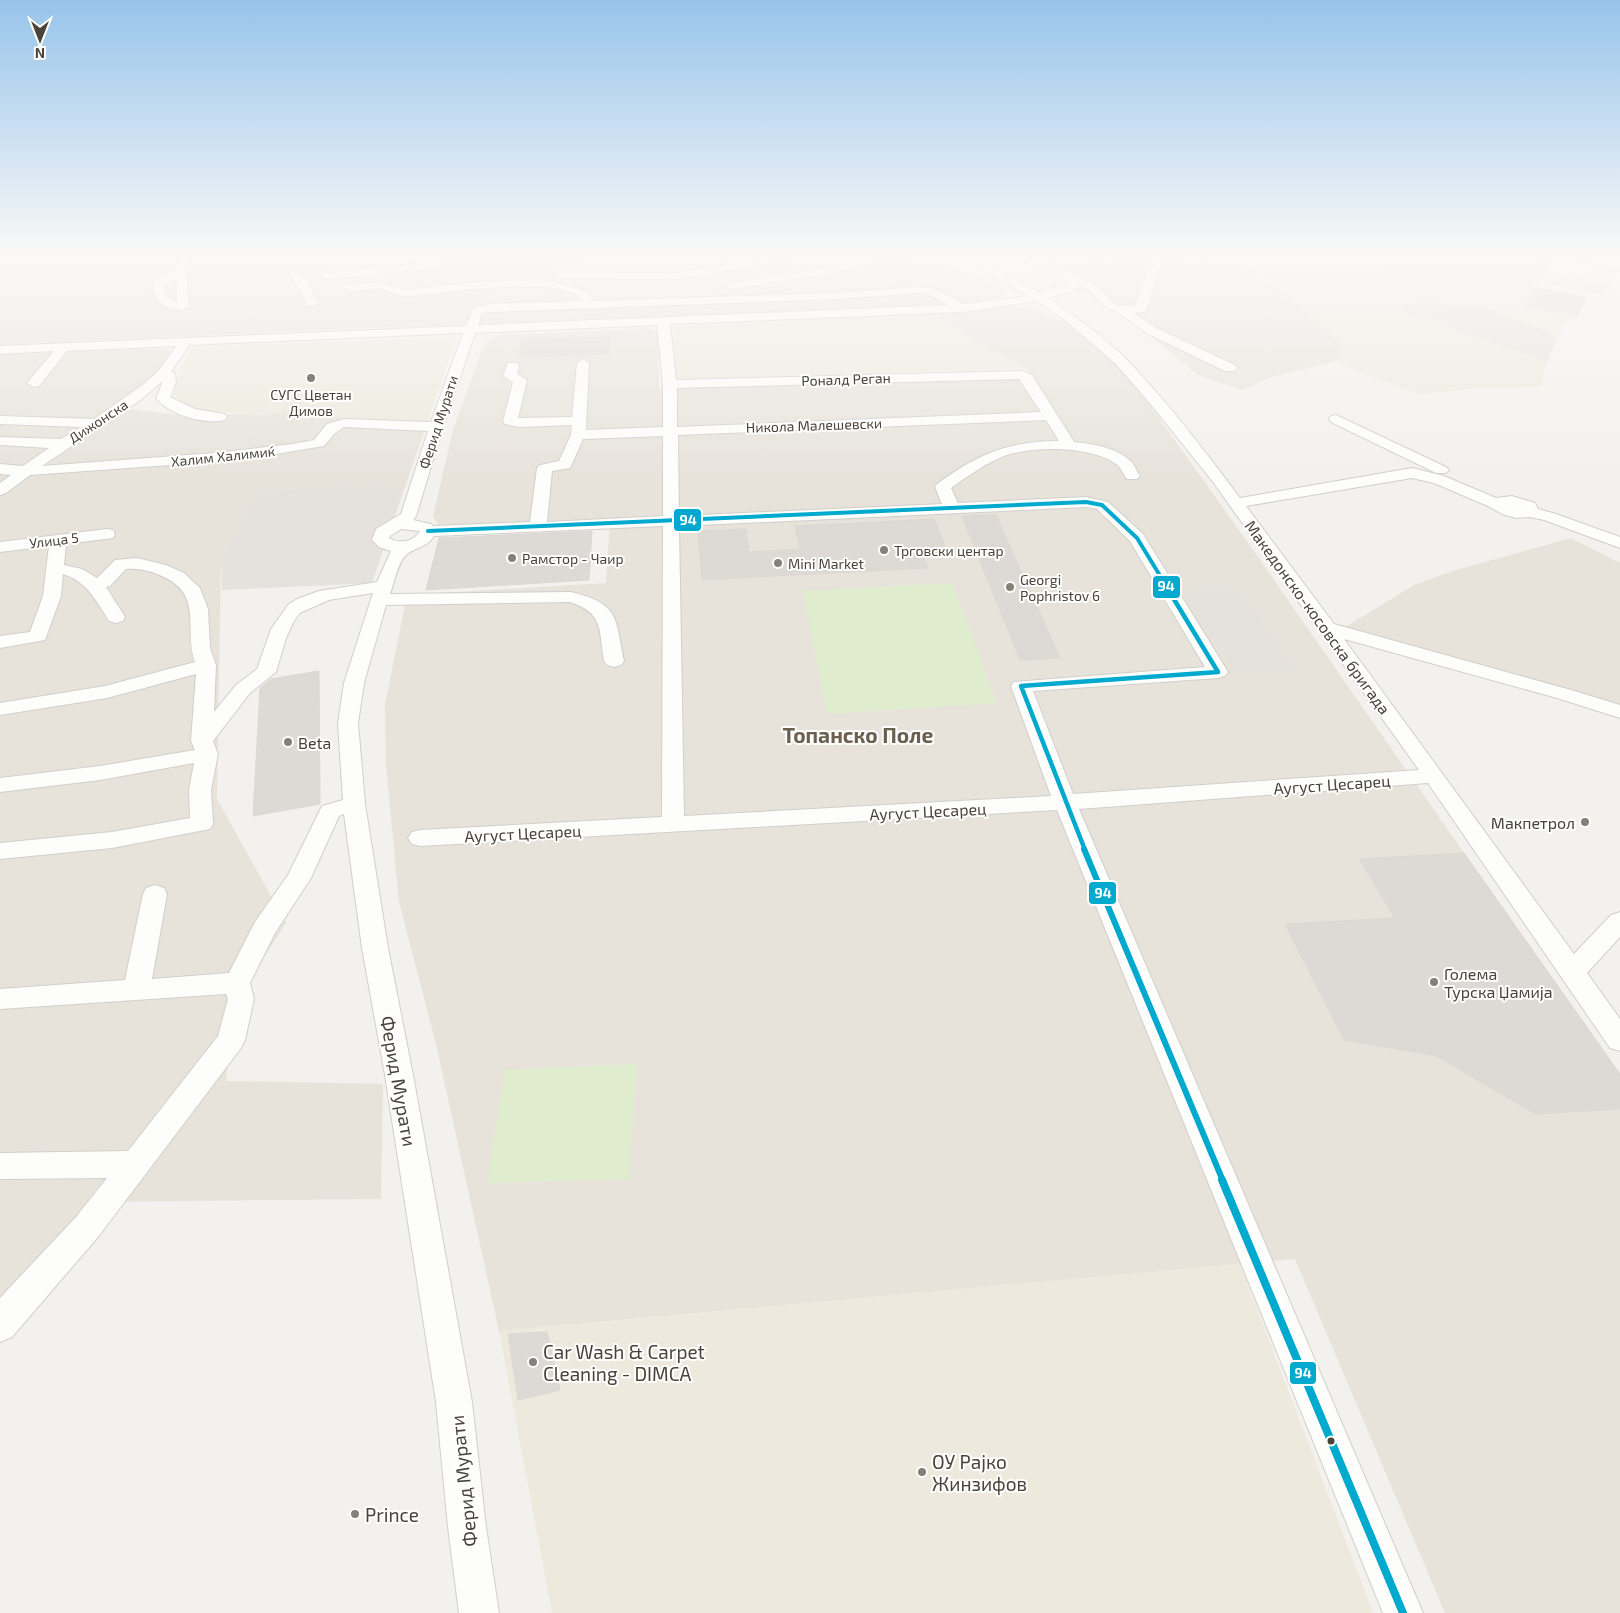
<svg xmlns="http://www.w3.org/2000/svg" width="1620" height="1613" viewBox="0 0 1620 1613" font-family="'Exo 2',sans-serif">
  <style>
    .residential { fill: #e7e3db }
    .industrial { fill: #e5e1dd }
    .education { fill: #ede9dd }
    .green { fill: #e0ecce }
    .parking { fill: #e5e2de }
    .building { fill: #dddad5; stroke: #dbd8d3 }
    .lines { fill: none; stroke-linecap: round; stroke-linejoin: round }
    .minor-casing { stroke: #d1cfcb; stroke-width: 2 }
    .minor { fill: #fdfdfc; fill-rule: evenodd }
    .bus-1-far3-casing { stroke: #fff; stroke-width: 6 }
    .bus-1-far2-casing { stroke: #fff; stroke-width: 8 }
    .bus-1-far1-casing { stroke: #fff; stroke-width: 10 }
    .bus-1-casing { stroke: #fff; stroke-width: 11 }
    .bus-1-far3 { stroke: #00a9ce; stroke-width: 4 }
    .bus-1-far2 { stroke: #00a9ce; stroke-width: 4.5 }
    .bus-1-far1 { stroke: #00a9ce; stroke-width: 6 }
    .bus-1 { stroke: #00a9ce; stroke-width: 8 }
    .poi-dot { fill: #858078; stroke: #fff; stroke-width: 2 }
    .bus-dot { fill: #4a4339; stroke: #fff; stroke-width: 2 }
    .labels { text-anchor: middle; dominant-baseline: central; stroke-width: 4; stroke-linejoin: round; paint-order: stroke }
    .far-street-label { font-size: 14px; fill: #4a4339; stroke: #fff }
    .far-poi-label { font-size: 14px; fill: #4a4339; stroke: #fff; text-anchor: start }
    .street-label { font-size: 16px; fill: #4a4339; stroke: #fff }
    .poi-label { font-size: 16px; fill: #4a4339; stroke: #fff; text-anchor: start }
    .near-street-label { font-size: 19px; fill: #4a4339; stroke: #fff }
    .near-poi-label { font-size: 19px; fill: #4a4339; stroke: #fff; text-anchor: start }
    .district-label { font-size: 21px; font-weight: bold; fill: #6c6150; stroke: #fff }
    .line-badge { stroke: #fff; stroke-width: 2 }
    .badge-label { font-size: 14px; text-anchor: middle; font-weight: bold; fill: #fff }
  </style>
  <rect width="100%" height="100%" fill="#f3f1ed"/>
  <g class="residential">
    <polygon points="0,253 948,253 964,261 950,265 1002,289 1004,293 1000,297 988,301 890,308 346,329 0,345"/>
    <polygon points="1016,253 1508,253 1557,260 1532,289 1300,262 1257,255 1343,346 1341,354 1334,362 1272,377 1242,390 1198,375 1107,300 1093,295 1071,291 1081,285 1061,270"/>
    <polygon points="1012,307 1032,309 1065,322 1118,366 1154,411 1258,557 1464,853 1359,859 1395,918 1285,924 1344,1040 1436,1056 1536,1114 1620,1109 1620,1613 1445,1613 1295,1259 499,1331 436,1044 399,902 386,765 385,704 407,595 606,583 610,518 450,527 438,524 433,516 453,430 482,350 488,341 501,335 649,328 658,332 659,387 1007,374 1017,376 1031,372 928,313"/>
    <polygon points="164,348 172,353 169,362 115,407 195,417 238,414 264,415 324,409 331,415 403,421 428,420 405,487 299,488 257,491 221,559 217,799 286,923 250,979 233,1018 226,1081 383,1084 381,1199 93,1202 0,1318 0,354"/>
    <polygon points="1571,538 1620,563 1620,706 1532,679 1344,628 1414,585 1453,571"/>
  </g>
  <polygon class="industrial" points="405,487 372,583 222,590 221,559 257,491 299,488"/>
  <g class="education">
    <polygon points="1257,255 1300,262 1532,289 1521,306 1581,316 1569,321 1562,328 1546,364 1541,387 1475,388 1420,395 1334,362 1341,354 1343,346 1330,332 1234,257"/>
    <polygon points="926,312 935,318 1025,368 676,381 674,326"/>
    <polygon points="457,337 428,420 343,419 331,415 324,409 264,415 211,411 190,407 173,394 184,361 193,347"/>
    <polygon points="1240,1264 1373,1613 552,1613 499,1331"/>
  </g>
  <g class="green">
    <polygon points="952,583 997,703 827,714 803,591"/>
    <polygon points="637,1064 629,1179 487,1183 505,1070"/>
  </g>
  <g class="parking">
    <polygon points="1553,274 1612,285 1603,295 1543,284"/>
    <polygon points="1430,303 1488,309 1558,336 1547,362 1400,309 1416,304"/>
    <polygon points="1239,588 1297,670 1236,675 1180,589"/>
  </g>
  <g class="building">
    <polygon points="1536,288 1586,297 1583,302 1585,303 1577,315 1524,306"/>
    <polygon points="610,337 609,354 519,357 523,340"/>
    <polygon points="996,515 1060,658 1020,660 962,516"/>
    <polygon points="934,519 948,554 923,556 928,568 702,580 698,531 746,529 749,552 800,549 795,526"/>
    <polygon points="592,531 589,580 426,590 439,538"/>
    <polygon points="319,671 320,804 253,816 260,688 271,679"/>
    <polygon points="1464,853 1620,1074 1620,1109 1536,1114 1436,1056 1344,1040 1285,924 1395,918 1359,859"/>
    <polygon points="547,1332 560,1390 518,1400 508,1334"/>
  </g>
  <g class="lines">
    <defs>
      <g id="minor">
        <path d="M 178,253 L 188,253 L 186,271 L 189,306 L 183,310 L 163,306 L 152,291 L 155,281 L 176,269 ZM 176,278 L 177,302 L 171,301 L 164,291 L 164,285 Z"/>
        <polygon points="439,253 575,255 580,258 575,261 441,261 442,265 437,268 327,279 321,276 327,273 431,262 431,258"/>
        <polygon points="787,253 802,253 784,261 679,279 558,278 552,275 558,272 679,273"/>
        <polygon points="870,253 926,253 921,256 895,259 885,258 836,272 732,289 726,286 732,283 835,266 871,255"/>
        <path d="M 952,253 L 966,253 L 1040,293 L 1068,283 L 1052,272 L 999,253 L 1015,253 L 1060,268 L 1094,284 L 1116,305 L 1135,306 L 1152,259 L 1081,256 L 1076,253 L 1220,253 L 1215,256 L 1163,258 L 1146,310 L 1144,312 L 1134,313 L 1156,328 L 1235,365 L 1237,368 L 1235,371 L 1225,371 L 1148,334 L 1116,311 L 1108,309 L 1086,288 L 1079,286 L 1070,292 L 1048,298 C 1075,316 1103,336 1126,359 C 1166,400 1205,451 1240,498 L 1412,468 L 1444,476 L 1496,498 L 1512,496 L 1535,503 L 1538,509 L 1556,514 L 1620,537 L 1620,548 L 1544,520 L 1530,517 L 1516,518 L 1502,514 L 1490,507 L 1434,483 L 1412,478 L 1246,506 L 1334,624 L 1571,690 L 1620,705 L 1620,718 L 1557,698 L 1344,639 L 1574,954 L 1611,915 L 1620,912 L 1620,937 L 1587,973 L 1620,1019 L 1620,1051 L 1610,1048 L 1428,783 L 1079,809 L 1423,1613 L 1383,1613 L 1057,810 L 420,846 L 412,844 L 408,838 L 412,832 L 420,830 L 662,817 L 663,526 L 434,536 C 427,548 414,547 405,556 C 397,565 394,584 390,594 L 571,592 C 620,604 615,617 624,661 L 621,665 L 614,667 L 607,665 L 604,661 C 599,630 604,613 570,602 L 386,605 L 364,683 L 358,723 L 365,804 L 388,948 L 413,1075 L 472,1402 L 486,1527 L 499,1613 L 459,1613 L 448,1527 L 436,1402 L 385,1075 L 362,948 L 344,814 L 339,816 L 311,878 L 275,933 L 250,983 L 254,999 L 245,1040 L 241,1048 L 98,1237 L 12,1337 L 0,1342 L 0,1298 L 76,1217 L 107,1178 L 0,1179 L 0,1153 L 128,1151 L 218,1036 L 228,999 L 226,994 L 0,1009 L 0,989 L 125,980 L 143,894 L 146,888 L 155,885 L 164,888 L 167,894 L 152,979 L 229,973 L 255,922 L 288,875 L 322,806 L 343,800 L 338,723 L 344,683 L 373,593 L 329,600 L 300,613 L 294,621 L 286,638 L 276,672 L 250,693 L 213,741 L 218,754 L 211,790 L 213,824 L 210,829 L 112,848 L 0,859 L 0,843 L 112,832 L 190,818 L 189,790 L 194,763 L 100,780 L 0,792 L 0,778 L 100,766 L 195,750 L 191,741 L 196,674 L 107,698 L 0,715 L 0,703 L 105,686 L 195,662 C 184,629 203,595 164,577 C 151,571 140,568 126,569 L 110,586 L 106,587 L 125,617 L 123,621 L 116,623 L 109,621 C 96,601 88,582 63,574 L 61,596 L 45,640 L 0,648 L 0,636 L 30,632 L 43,596 L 49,546 L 0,552 L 0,542 L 107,529 L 113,530 L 115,534 L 113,538 L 66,544 L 64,565 L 82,569 L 97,578 L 115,560 L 137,558 L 166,565 L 184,573 L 200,588 L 208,609 L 210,648 L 216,665 L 214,712 L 236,685 L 257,669 L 271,629 L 288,605 L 297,599 L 319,591 L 377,582 L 391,551 L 379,547 L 372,540 L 376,529 L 401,514 L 428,431 L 344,427 L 335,433 L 324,446 L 241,460 L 30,475 L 6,493 L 0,495 L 0,483 L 11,475 L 0,474 L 0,464 L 23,466 L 49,448 L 0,445 L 0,437 L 61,439 L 81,427 L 0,424 L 0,416 L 94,419 L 144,384 L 159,370 L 176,346 L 67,351 L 39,386 L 34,387 L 27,383 L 54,351 L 0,354 L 0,346 L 466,326 L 473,309 L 488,304 L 582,301 C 568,273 437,294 408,296 C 398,297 388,290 378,289 C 367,289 355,292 344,289 L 342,287 L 344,285 L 348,284 L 380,283 L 405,290 L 479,282 L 545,280 L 584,290 L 590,295 L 593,301 L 836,293 L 919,287 L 931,288 L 964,304 L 1028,296 ZM 919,293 L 925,293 L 948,305 L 478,325 L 482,313 L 488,312 L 836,299 ZM 1036,301 L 1065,320 L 1116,364 L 1153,407 L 1213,482 L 1419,770 L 1073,794 L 1033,691 L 1218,678 L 1225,676 L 1228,672 L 1143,534 L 1108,502 L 1086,497 L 958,503 L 951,488 C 968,476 987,462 1007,455 C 1036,446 1091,446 1116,464 C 1121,467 1123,474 1127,479 L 1137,479 L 1140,476 C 1136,470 1134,463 1128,459 C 1115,447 1091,444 1074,442 L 1032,375 L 1022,371 L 676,380 L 670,324 L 962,312 ZM 657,325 L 663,384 L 663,427 L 586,430 L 589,363 L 583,359 L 577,363 L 572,417 L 518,418 L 527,380 L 517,374 L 519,366 L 518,363 L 508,363 L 503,376 L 513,382 L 503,421 L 505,424 L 519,427 L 572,425 L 571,435 L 559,461 L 540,465 L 537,468 L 530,522 L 433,526 L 431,524 L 413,520 L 416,516 L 443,427 L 475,333 ZM 463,333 L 431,422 L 344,419 L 327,424 L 314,440 L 293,444 L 215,453 L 42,466 L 138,402 L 163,381 L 156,398 C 169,415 205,425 225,420 L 227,417 L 225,414 L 195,409 L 170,397 L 176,382 L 175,373 L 171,372 L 189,345 ZM 1019,379 L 1041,412 L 677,427 L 677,388 ZM 1046,420 L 1059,441 C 1009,441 977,454 937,484 L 935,487 L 942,504 L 679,516 L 678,435 ZM 663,436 L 663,516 L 547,522 L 552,471 L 570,468 L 583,439 ZM 1086,507 L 1097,509 L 1130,541 L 1205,667 L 1014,682 L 1011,686 L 1051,796 L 684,816 L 679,526 ZM 401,529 L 420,531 C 414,542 399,544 389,538 L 390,536 Z"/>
        <polygon points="1536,253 1564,253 1620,262 1620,268 1541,256"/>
        <polygon points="298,274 302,275 318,302 315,306 307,306 305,304 306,302 292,277"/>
        <polygon points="1336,415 1446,467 1449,470 1446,473 1436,473 1331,422 1329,419 1331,416"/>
      </g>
    </defs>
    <use href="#minor" class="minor-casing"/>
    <use href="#minor" class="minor"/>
    <defs>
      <polyline id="bus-1-far3" points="428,531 1086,502 1102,505 1137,538 1173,597"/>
      <polyline id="bus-1-far2" points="1085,850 1021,686 1218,672 1172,596"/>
      <polyline id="bus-1-far1" points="1084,849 1223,1181"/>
      <polyline id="bus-1" points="1222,1180 1403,1613"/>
    </defs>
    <use href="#bus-1-far3" class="bus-1-far3-casing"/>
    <use href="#bus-1-far2" class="bus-1-far2-casing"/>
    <use href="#bus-1-far1" class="bus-1-far1-casing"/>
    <use href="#bus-1" class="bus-1-casing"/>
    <use href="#bus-1-far3" class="bus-1-far3"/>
    <use href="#bus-1-far2" class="bus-1-far2"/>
    <use href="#bus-1-far1" class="bus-1-far1"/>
    <use href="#bus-1" class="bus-1"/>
  </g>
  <linearGradient id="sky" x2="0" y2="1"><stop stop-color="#97c4eb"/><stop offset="0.53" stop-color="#faf9f7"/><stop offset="1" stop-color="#faf9f7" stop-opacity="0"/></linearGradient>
  <rect width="1620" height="479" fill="url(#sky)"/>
  <g class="poi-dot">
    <circle cx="311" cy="378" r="5"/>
    <circle cx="884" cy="550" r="5"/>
    <circle cx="512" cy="558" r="5"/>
    <circle cx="778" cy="563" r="5"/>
    <circle cx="1010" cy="587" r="5"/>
    <circle cx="288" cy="742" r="5"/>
    <circle cx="1585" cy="822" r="5"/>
    <circle cx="1434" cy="982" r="5"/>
    <circle cx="533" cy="1362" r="5"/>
    <circle cx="922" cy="1472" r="5"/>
    <circle cx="355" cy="1514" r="5"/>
  </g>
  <circle class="bus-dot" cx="1331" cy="1441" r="4.5"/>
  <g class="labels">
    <g class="far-street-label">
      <text transform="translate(846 379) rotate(-2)">Роналд Реган</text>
      <text transform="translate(98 421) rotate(-33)">Дижонска</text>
      <text transform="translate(438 422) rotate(-72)">Ферид Мурати</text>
      <text transform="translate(814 425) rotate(-2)">Никола Малешевски</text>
      <text transform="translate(223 456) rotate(-6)">Халим Халимиќ</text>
      <text transform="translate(54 540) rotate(-7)">Улица 5</text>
    </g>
    <g class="far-poi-label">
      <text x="311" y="394" text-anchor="middle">СУГС Цветан<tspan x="311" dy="16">Димов</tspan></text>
      <text x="894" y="550">Трговски центар</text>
      <text x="522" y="558">Рамстор - Чаир</text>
      <text x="788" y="563">Mini Market</text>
      <text x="1020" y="579">Georgi<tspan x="1020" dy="16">Pophristov 6</tspan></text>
    </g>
    <g class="street-label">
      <text transform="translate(1318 617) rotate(54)">Македонско-косовска бригада</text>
      <text transform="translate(1332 784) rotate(-4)">Аугуст Цесарец</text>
      <text transform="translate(928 811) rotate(-3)">Аугуст Цесарец</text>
      <text transform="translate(523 833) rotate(-3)">Аугуст Цесарец</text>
    </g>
    <g class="poi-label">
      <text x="298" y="742">Beta</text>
      <text x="1575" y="822" text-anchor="end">Макпетрол</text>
      <text x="1444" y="973">Голема<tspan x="1444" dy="18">Турска Џамија</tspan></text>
    </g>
    <g class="near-street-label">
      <text transform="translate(399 1081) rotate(80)">Ферид Мурати</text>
      <text transform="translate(463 1481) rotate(-96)">Ферид Мурати</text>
    </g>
    <g class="near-poi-label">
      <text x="543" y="1351">Car Wash &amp; Carpet<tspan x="543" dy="22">Cleaning - DIMCA</tspan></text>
      <text x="932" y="1461">ОУ Рајко<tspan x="932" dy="22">Жинзифов</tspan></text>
      <text x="365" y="1514">Prince</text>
    </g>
    <g class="district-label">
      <text x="858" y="734">Топанско Поле</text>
    </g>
  </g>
  <g class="line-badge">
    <rect x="673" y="508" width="29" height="24" rx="5" fill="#00a9ce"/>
    <rect x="1152" y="575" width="29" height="24" rx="5" fill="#00a9ce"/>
    <rect x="1088" y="881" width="29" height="24" rx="5" fill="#00a9ce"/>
    <rect x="1289" y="1361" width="28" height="24" rx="5" fill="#00a9ce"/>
  </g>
  <g class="badge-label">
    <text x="688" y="525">94</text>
    <text x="1166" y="591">94</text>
    <text x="1103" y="898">94</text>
    <text x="1303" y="1378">94</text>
  </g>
  <g transform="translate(40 40) rotate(180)" stroke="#ffffff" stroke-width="4" paint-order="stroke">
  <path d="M0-4L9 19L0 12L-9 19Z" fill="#4a4339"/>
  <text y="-8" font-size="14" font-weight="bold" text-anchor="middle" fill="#4a4339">N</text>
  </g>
</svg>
